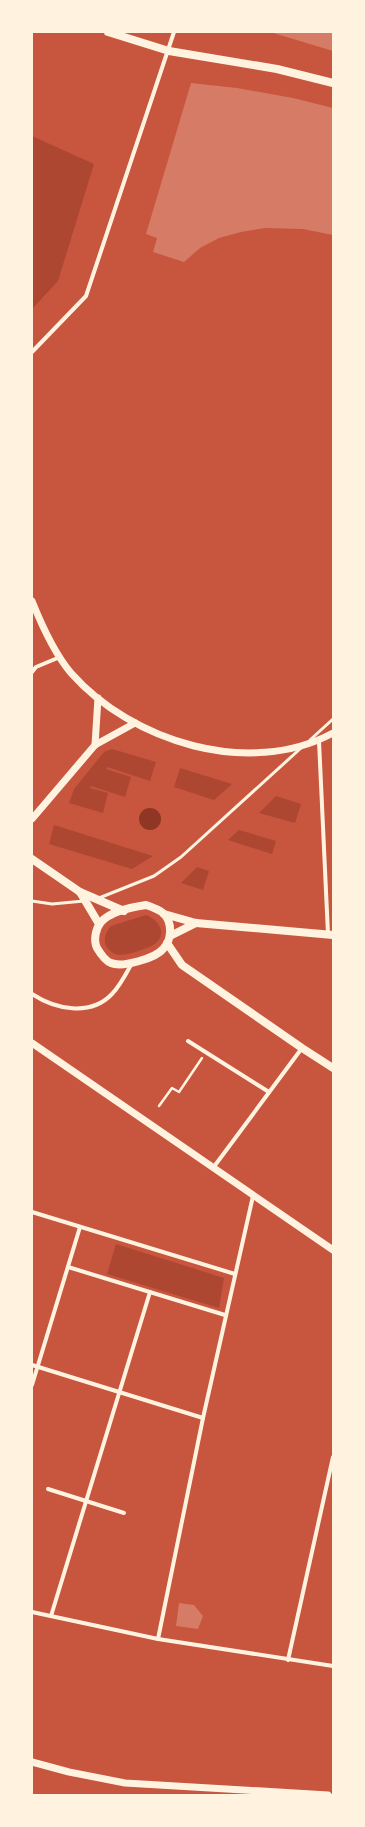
<svg xmlns="http://www.w3.org/2000/svg" width="365" height="1827" viewBox="0 0 365 1827" font-family="Cabin,sans-serif">
  <style>
    .green { fill: #ae4732 }
    .water { fill: #8f3625 }
    .building { fill: #d67c66 }
    .lines { fill: none; stroke-linecap: round; stroke-linejoin: round }
    .path { stroke: #fff3e0; stroke-width: 2.5 }
    .service { stroke: #fff3e0; stroke-width: 3 }
    .minor { stroke: #fff3e0; stroke-width: 4 }
    .tertiary { stroke: #fff3e0; stroke-width: 7 }
    .secondary { stroke: #fff3e0; stroke-width: 8 }
  </style>
  <rect width="100%" height="100%" fill="#c8553d"/>
  <g class="green">
    <polygon points="32,136 94,164 58,281 32,309"/>
    <polygon points="112,749 156,762 150,781 107,767 106,769 131,777 125,797 91,786 90,788 108,793 103,813 69,803 74,789 104,752"/>
    <polygon points="180,768 232,784 214,800 174,787"/>
    <polygon points="276,796 301,804 295,823 259,813"/>
    <polygon points="54,825 153,856 132,869 49,844"/>
    <polygon points="239,830 276,841 272,854 228,840"/>
    <polygon points="197,867 209,871 203,890 181,883"/>
    <path d="M 146,915 C 157,919 168,932 156,943 C 150,948 122,958 115,954 C 112,953 108,949 106,946 C 103,939 106,931 111,926 Z"/>
    <polygon points="116,1244 224,1278 219,1308 107,1274"/>
  </g>
  <circle class="water" cx="150" cy="819" r="11"/>
  <g class="building">
    <polygon points="270,32 333,32 333,51"/>
    <polygon points="191,83 237,88 293,98 333,108 333,235 303,229 265,228 241,232 219,238 200,248 184,262 153,252 157,238 146,234"/>
    <polygon points="179,1603 194,1605 203,1616 198,1629 176,1626"/>
  </g>
  <g class="lines">
    <polyline class="path" points="159,1106 172,1088 179,1092 202,1058"/>
    <g class="service">
      <polyline points="310,740 333,719"/>
      <polyline points="99,898 154,876 181,857 301,748"/>
      <polyline points="32,901 52,904 84,901"/>
    </g>
    <g class="minor">
      <polyline points="32,352 86,296 174,32"/>
      <polyline points="32,672 36,667 60,657"/>
      <polyline points="319,741 328,934"/>
      <path d="M 32,994 C 55,1009 90,1017 112,994 C 120,986 126,974 132,963"/>
      <polyline points="188,1041 269,1092"/>
      <polyline points="213,1168 302,1048"/>
      <polyline points="32,1212 235,1274"/>
      <polyline points="68,1267 225,1315"/>
      <polyline points="32,1365 203,1418"/>
      <polyline points="32,1385 80,1227"/>
      <polyline points="48,1489 124,1513"/>
      <polyline points="32,1612 158,1639 333,1666"/>
      <polyline points="51,1616 150,1292"/>
      <polyline points="158,1639 203,1418 253,1196"/>
      <polyline points="288,1660 333,1457"/>
    </g>
    <g class="tertiary">
      <path d="M 32,601 C 42,626 54,653 71,673 C 132,742 249,778 333,733"/>
      <polyline points="95,745 98,698"/>
      <polyline points="32,819 95,745 135,723"/>
      <polyline points="32,1043 333,1250"/>
      <polyline points="32,1762 69,1772 125,1783 328,1795"/>
    </g>
    <g class="secondary">
      <polyline points="108,32 169,51 277,69 333,83"/>
      <polyline points="32,859 80,892 99,924"/>
      <polyline points="80,892 124,911"/>
      <path d="M 146,905 C 152,907 158,909 163,913 C 173,922 172,940 163,949 C 156,958 122,968 111,963 C 105,961 100,953 97,948 C 93,940 96,928 101,922 C 111,911 132,907 146,905 Z"/>
      <polyline points="164,914 196,923 333,935"/>
      <polyline points="170,936 196,923"/>
      <polyline points="167,943 182,965 302,1048 333,1068"/>
    </g>
  </g>
  <rect width="365" height="1827" fill="none" stroke="#fff3e0" stroke-width="66"/>
</svg>
